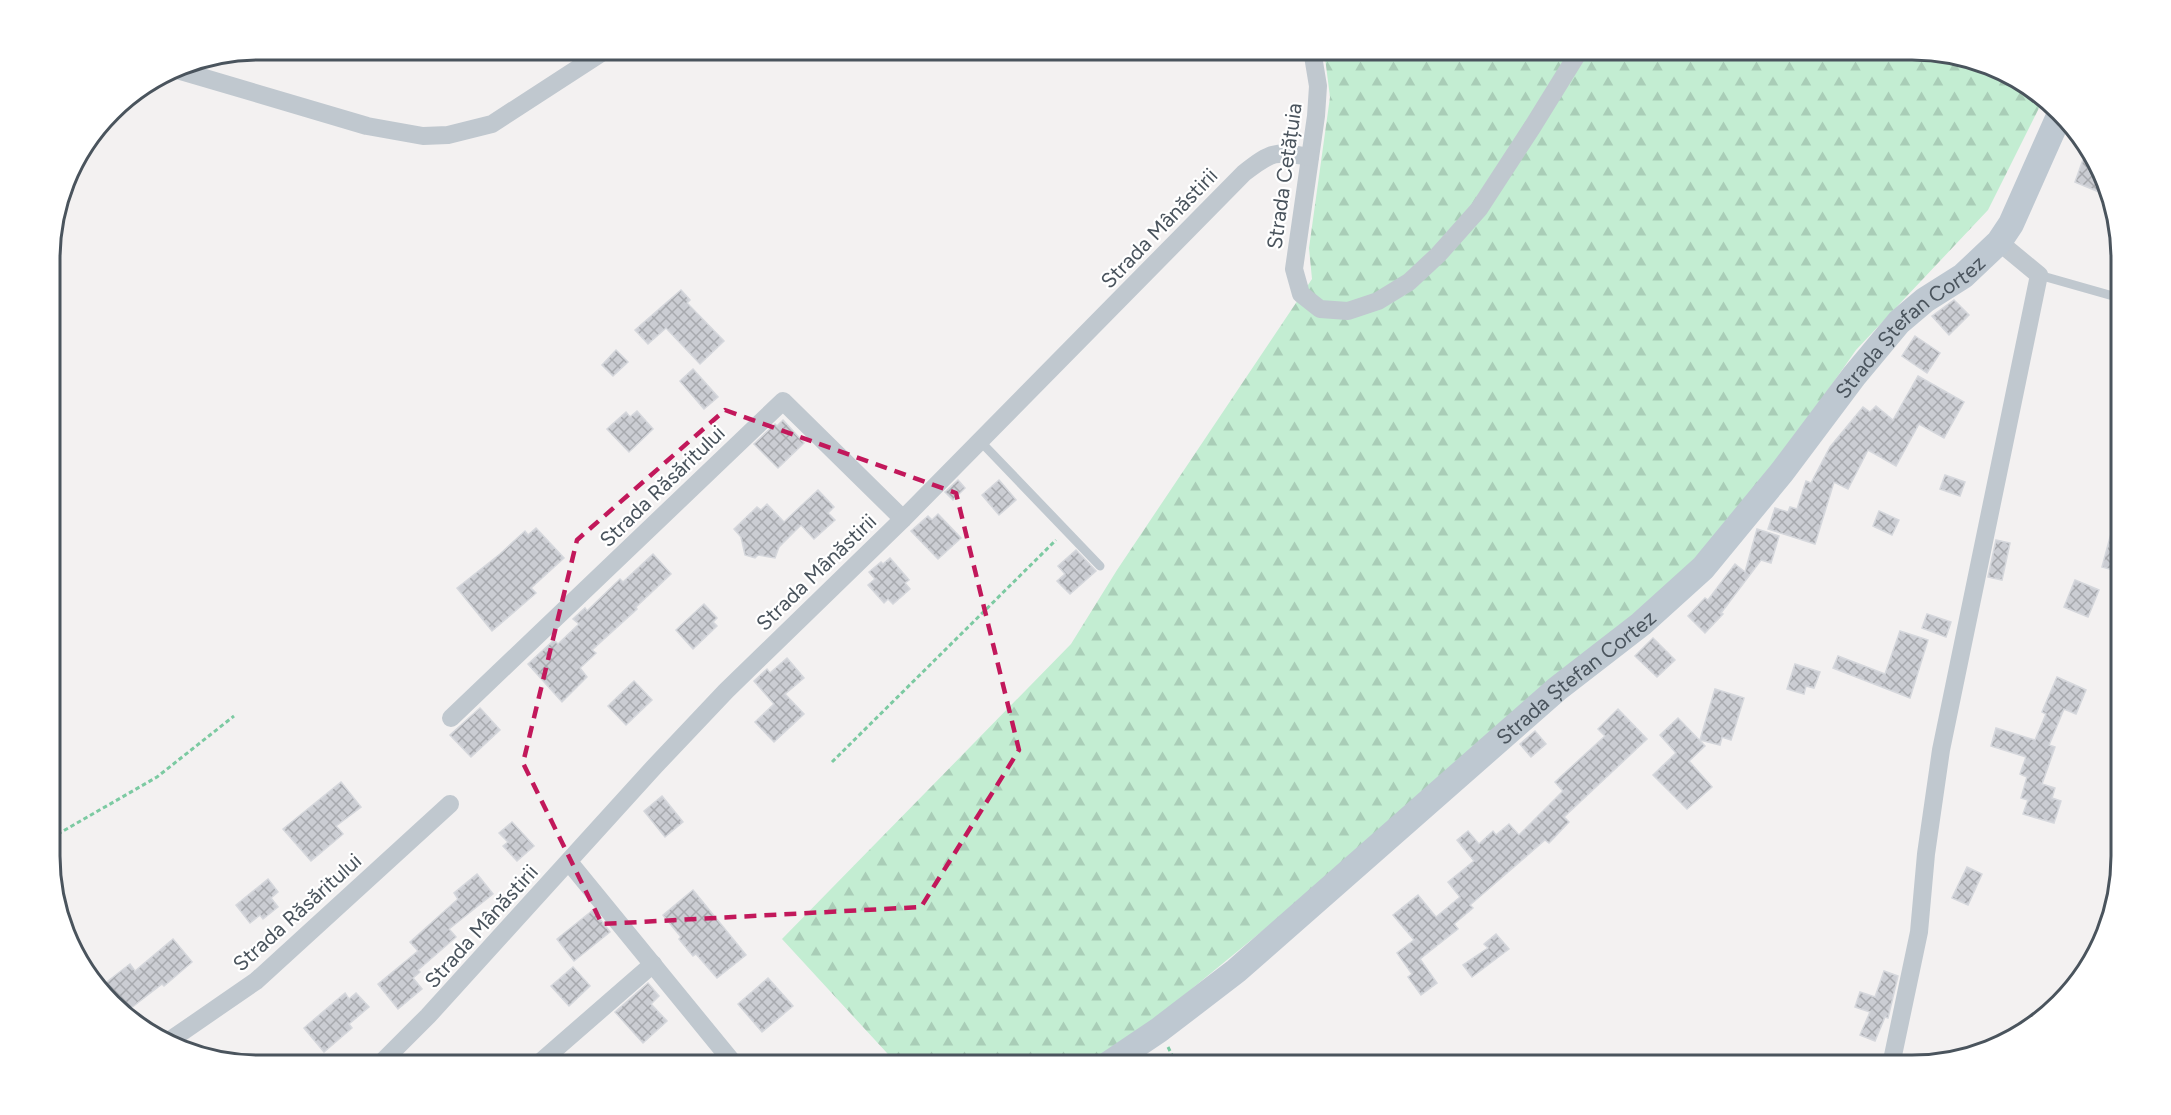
<svg xmlns="http://www.w3.org/2000/svg" width="2171" height="1115" viewBox="0 0 2171 1115" font-family="Figtree,sans-serif">
  <style>
    .forest { fill: url(#forest-firs) }
    .building { fill: url(#building-cross-hatch); stroke: #d5d7dc; stroke-width: 1.5 }
    .lines { fill: none; stroke-linecap: round; stroke-linejoin: round }
    .path { stroke: #7ccaa2; stroke-width: 3; stroke-dasharray: 4.5 3; stroke-linecap: butt }
    .lane { stroke: #c0c8cf; stroke-width: 9 }
    .street { stroke: #c0c8cf; stroke-width: 18 }
    .secondary { stroke: #bec8d1; stroke-width: 26 }
    .marked { fill: none; stroke: #c2185b; stroke-width: 4.5; stroke-dasharray: 12 8; stroke-linejoin: round }
    .labels { text-anchor: middle; dominant-baseline: central; stroke-width: 4.5; stroke-linejoin: round; paint-order: stroke }
    .street-label { font-size: 21px; fill: #4a545d; stroke: #fff }
    .rim { fill: none; stroke: #4a545d; stroke-width: 3 }
  </style>
  <defs>
    <pattern id="forest-firs" width="22" height="20" patternUnits="userSpaceOnUse" patternTransform="scale(1.5)"><rect width="22" height="20" fill="#c3edd2"/><path d="M5 1l3.5 6h-7zM16 11l3.5 6h-7z" fill="#a9cdb7"/></pattern>
    <pattern id="building-cross-hatch" width="8" height="8" patternUnits="userSpaceOnUse" patternTransform="scale(1.5)"><rect width="8" height="8" fill="#cbcdd3"/><path d="M0 0l8 8M0 8l8-8" fill="none" stroke="#a7a9ae"/></pattern>
  </defs>
  <rect width="100%" height="100%" fill="#f3f1f1"/>
  <polygon class="forest" points="1324,50 1912,50 2004,71 2042,102 1988,210 1856,350 1702,570 1099,1065 898,1065 782,939 1071,644 1117,570 1312,279 1309,248 1330,97"/>
  <g class="building">
    <polygon points="2086,151 2095,172 2104,194 2075,182"/>
    <polygon points="681,290 690,300 687,303 724,341 700,364 666,328 648,344 635,330"/>
    <polygon points="1954,300 1969,315 1949,335 1932,316"/>
    <polygon points="1915,336 1940,353 1927,373 1902,356"/>
    <polygon points="616,350 628,362 613,376 602,365"/>
    <polygon points="693,369 718,397 704,409 680,381"/>
    <polygon points="1918,376 1964,402 1944,438 1919,424 1896,466 1868,450 1848,489 1834,482 1815,544 1768,529 1775,508 1788,512 1790,507 1797,509 1806,481 1811,483 1830,447 1863,407 1870,412 1876,406 1893,420"/>
    <polygon points="637,411 653,429 629,452 607,429 626,412 630,417"/>
    <polygon points="783,420 804,443 778,468 754,444 775,424 777,426"/>
    <polygon points="1945,475 1965,482 1960,496 1940,489"/>
    <polygon points="958,480 965,488 953,500 945,492"/>
    <polygon points="999,480 1016,500 999,515 982,495"/>
    <polygon points="818,490 834,507 828,513 835,520 814,539 801,525 779,547 775,558 758,555 755,558 745,555 741,537 734,529 757,507 761,510 767,504 784,522"/>
    <polygon points="1879,511 1899,520 1892,535 1873,526"/>
    <polygon points="938,514 961,538 938,559 911,531 928,516 932,520"/>
    <polygon points="2116,515 2121,516 2121,572 2102,567"/>
    <polygon points="536,528 564,558 531,588 536,593 492,631 457,588 500,554 525,531 528,535"/>
    <polygon points="1757,529 1779,536 1771,563 1761,560 1721,613 1723,614 1705,633 1688,616 1705,598 1708,600 1735,564 1745,572"/>
    <polygon points="1996,540 2010,543 2002,580 1988,577"/>
    <polygon points="1076,550 1096,571 1070,594 1057,581 1065,574 1058,566"/>
    <polygon points="653,554 671,574 636,607 637,609 592,650 596,653 580,668 587,677 562,702 528,664 554,640 558,644 579,624 573,619 585,608 587,611 620,579 623,582"/>
    <polygon points="890,558 909,580 905,583 910,589 893,604 888,599 884,603 868,585 875,579 869,572 881,562 883,564"/>
    <polygon points="2075,580 2099,590 2088,617 2064,607"/>
    <polygon points="704,604 717,618 713,622 717,626 693,649 676,630"/>
    <polygon points="1927,614 1951,622 1946,637 1922,628"/>
    <polygon points="1900,631 1928,640 1910,698 1833,668 1838,656 1885,674"/>
    <polygon points="1653,638 1675,660 1657,677 1635,656"/>
    <polygon points="787,658 804,678 785,694 804,714 774,742 755,722 774,704 754,681 767,669 770,673"/>
    <polygon points="1795,664 1820,672 1814,688 1806,686 1804,694 1787,689"/>
    <polygon points="2057,677 2086,690 2076,714 2064,709 2049,745 2055,747 2042,784 2055,788 2052,798 2061,801 2054,823 2023,814 2028,800 2021,798 2027,777 2020,774 2026,757 1991,746 1996,728 2035,740 2046,714 2042,712"/>
    <polygon points="634,681 652,700 626,725 608,706"/>
    <polygon points="1715,689 1744,698 1731,740 1722,737 1720,745 1700,740"/>
    <polygon points="480,708 500,730 471,757 450,735"/>
    <polygon points="1618,709 1647,739 1564,817 1569,822 1549,843 1545,840 1470,905 1473,908 1454,924 1458,929 1420,959 1437,983 1421,995 1408,977 1412,974 1397,953 1414,940 1393,915 1418,895 1436,917 1460,897 1448,882 1474,861 1457,840 1468,831 1479,844 1493,831 1496,835 1509,824 1519,835 1563,791 1555,782 1605,736 1598,729"/>
    <polygon points="1678,718 1705,746 1689,761 1712,787 1687,809 1653,775 1676,753 1660,735"/>
    <polygon points="1535,731 1546,744 1531,757 1520,744"/>
    <polygon points="341,782 361,807 336,826 343,834 311,861 283,829"/>
    <polygon points="662,796 683,822 665,837 644,811"/>
    <polygon points="512,822 534,846 517,861 503,846 508,842 499,833"/>
    <polygon points="1967,867 1982,874 1968,905 1952,898"/>
    <polygon points="477,874 493,894 449,929 456,937 418,970 420,972 413,978 422,989 398,1009 378,984 418,951 410,942 458,899 454,893"/>
    <polygon points="268,879 278,892 271,898 278,907 263,919 260,915 250,923 236,905"/>
    <polygon points="693,890 746,955 717,978 696,954 693,956 679,939 681,937 663,915"/>
    <polygon points="593,910 610,932 574,961 557,939"/>
    <polygon points="1496,934 1509,949 1472,977 1463,965 1488,948 1484,944"/>
    <polygon points="173,939 192,962 164,986 162,984 127,1011 99,988 130,964 135,971"/>
    <polygon points="573,967 590,986 569,1006 551,986"/>
    <polygon points="1884,971 1898,976 1888,1018 1885,1017 1875,1041 1860,1035 1870,1012 1855,1007 1860,992 1875,997"/>
    <polygon points="768,978 793,1006 762,1032 738,1004"/>
    <polygon points="648,983 659,996 651,1004 667,1021 643,1043 615,1012"/>
    <polygon points="345,993 349,999 356,993 369,1007 349,1024 352,1028 324,1052 304,1028"/>
  </g>
  <g class="lines">
    <g class="path">
      <polyline points="832,762 1056,540"/>
      <polyline points="51,838 157,777 234,716"/>
      <polyline points="1168,1047 1177,1065"/>
    </g>
    <g class="lane">
      <polyline points="2039,275 2120,298"/>
      <polyline points="980,441 1100,566"/>
    </g>
    <g class="street">
      <polyline points="1312,50 1318,86 1316,116 1294,269 1301,294 1320,309 1348,311 1378,301 1409,282 1438,255 1479,209 1533,126 1580,50"/>
      <polyline points="174,69 367,126 423,136 448,135 492,124 606,50"/>
      <polyline points="451,718 783,401 903,519"/>
      <polyline points="569,862 735,1065"/>
      <polyline points="166,1043 256,981 450,804"/>
      <path d="M 379,1065 L 428,1016 L 655,766 L 726,691 L 903,519 L 1244,173 C 1272,151 1275,151 1310,157"/>
      <polyline points="537,1065 653,964"/>
      <polyline points="1891,1065 1919,932 1926,854 1941,750 2039,275 1999,242"/>
    </g>
    <path class="secondary" id="s1" d="M 1107,1065 L 1159,1030 L 1236,971 L 1557,689 L 1641,624 L 1703,568 L 1782,472 L 1854,376 L 1899,322 L 1925,300 L 1963,276 L 1999,242 L 2011,224 L 2059,116"/>
  </g>
  <path class="marked" d="M 725,410 L 956,493 L 1019,750 L 921,907 L 602,924 L 523,763 L 577,540 Z"/>
  <g class="labels">
    <g class="street-label">
      <text transform="translate(1284 176) rotate(-82)">Strada Cetățuia</text>
      <text transform="translate(1159 228) rotate(-46)">Strada Mânăstirii</text>
      <text stroke="none"><textPath href="#s1" startOffset="1096">Strada Ștefan Cortez</textPath></text>
      <text transform="translate(662 486) rotate(-44)">Strada Răsăritului</text>
      <text transform="translate(816 572) rotate(-44)">Strada Mânăstirii</text>
      <text stroke="none"><textPath href="#s1" startOffset="609">Strada Ștefan Cortez</textPath></text>
      <text transform="translate(297 912) rotate(-42)">Strada Răsăritului</text>
      <text transform="translate(481 926) rotate(-48)">Strada Mânăstirii</text>
    </g>
  </g>
  <path d="M0 0H2171V1115H0ZM259 60H1912A199 199 0 0 1 2111 259V856A199 199 0 0 1 1912 1055H259A199 199 0 0 1 60 856V259A199 199 0 0 1 259 60Z" fill="#fff" fill-rule="evenodd"/>
  <path class="rim" d="M259 60H1912A199 199 0 0 1 2111 259V856A199 199 0 0 1 1912 1055H259A199 199 0 0 1 60 856V259A199 199 0 0 1 259 60Z"/>
</svg>
